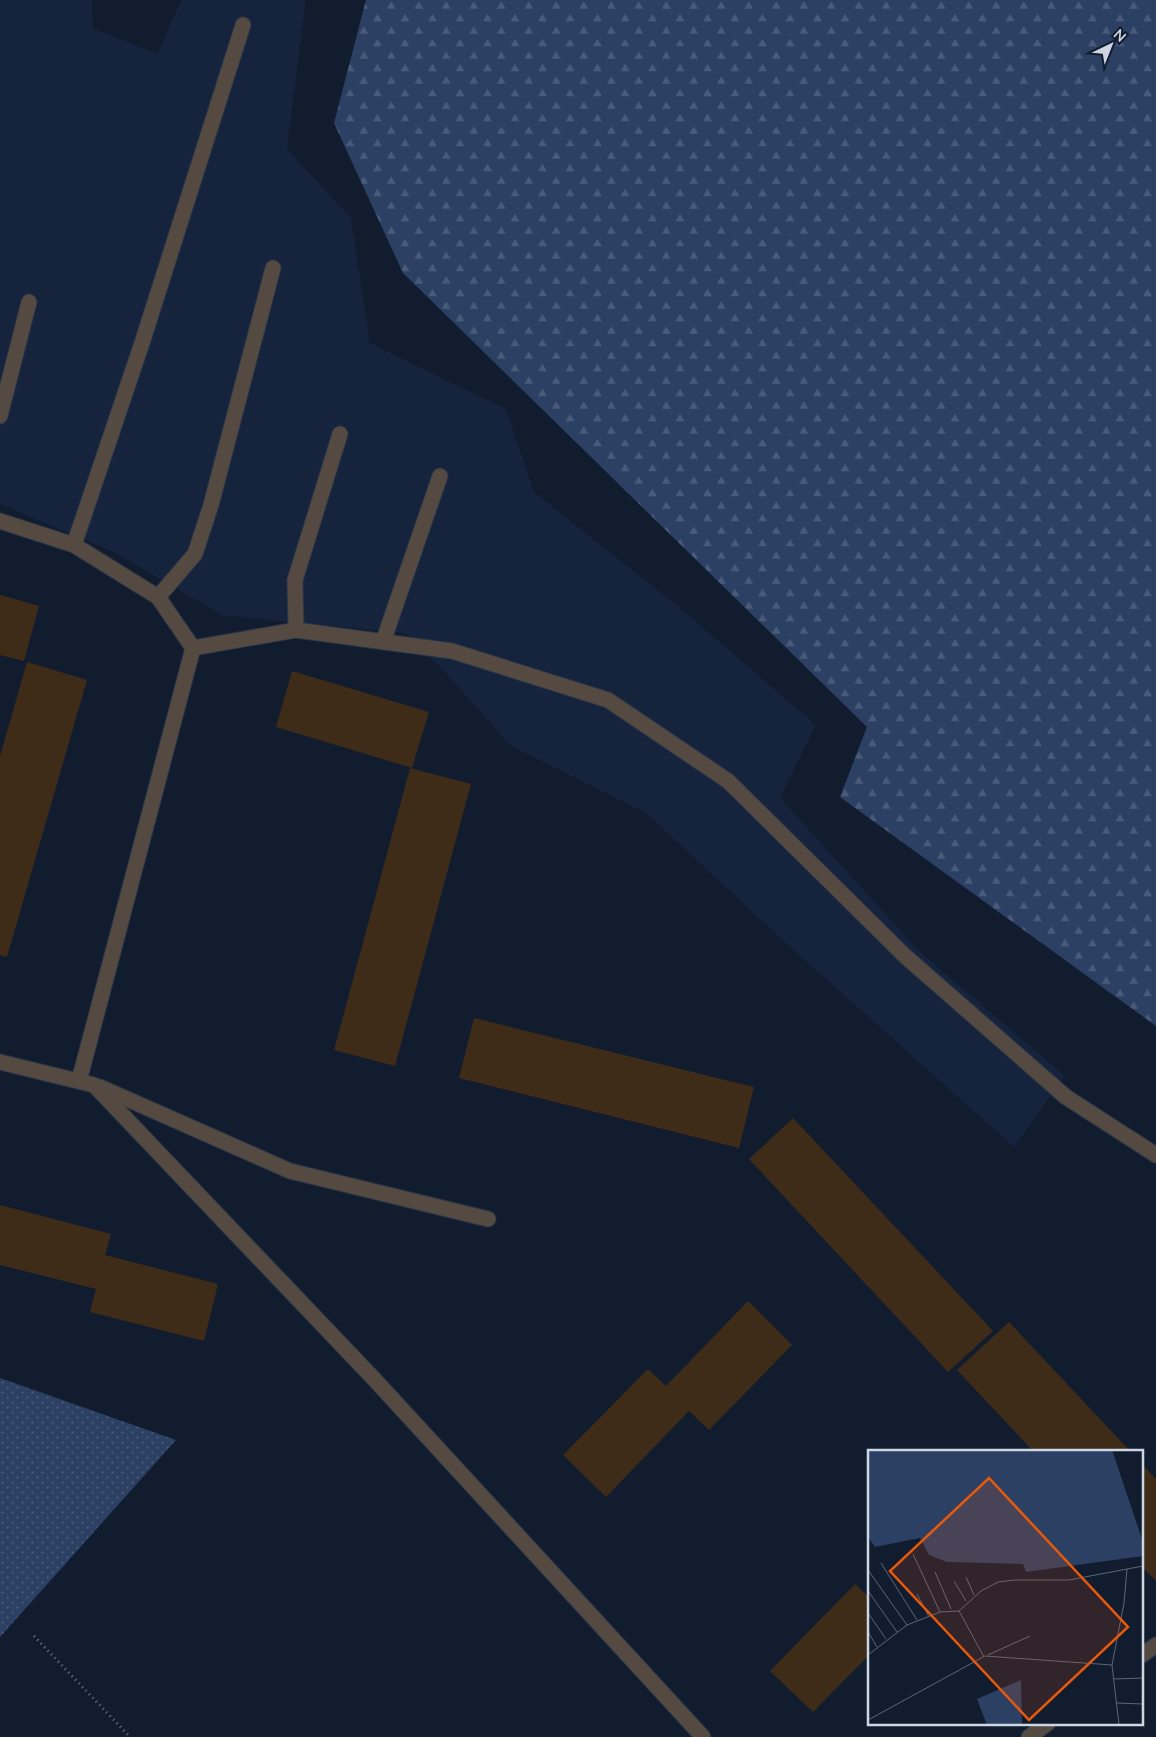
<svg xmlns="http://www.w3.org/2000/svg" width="1156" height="1737" viewBox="0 0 1156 1737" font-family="Lato,sans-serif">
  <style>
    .built { fill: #15233c }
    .forest { fill: url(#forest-firs) }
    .park { fill: url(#park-dots) }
    .building { fill: #3e2c18 }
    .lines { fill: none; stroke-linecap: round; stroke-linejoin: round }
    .minor-casing { stroke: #2b3648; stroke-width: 17 }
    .path { stroke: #6e7888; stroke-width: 3; stroke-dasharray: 1 4; stroke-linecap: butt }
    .minor { stroke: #544a42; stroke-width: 15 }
    .inset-road { fill: none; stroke: #5d6677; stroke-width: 1 }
    .view { fill: #e8590c; fill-opacity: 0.15; stroke: #e8590c; stroke-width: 2.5 }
    .inset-edge { fill: none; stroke: #ced6e4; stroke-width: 2.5 }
  </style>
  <defs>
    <pattern id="forest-firs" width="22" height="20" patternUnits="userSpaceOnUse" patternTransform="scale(1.25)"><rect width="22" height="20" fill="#2c4064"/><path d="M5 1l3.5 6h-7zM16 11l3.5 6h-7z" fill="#495b7a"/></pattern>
    <pattern id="park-dots" width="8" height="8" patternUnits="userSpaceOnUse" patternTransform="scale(1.25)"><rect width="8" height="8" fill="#2c4064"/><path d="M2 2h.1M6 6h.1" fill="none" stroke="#495b7a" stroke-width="1.8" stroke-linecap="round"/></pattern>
  </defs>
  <rect width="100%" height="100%" fill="#111c2f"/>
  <polygon class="built" points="0,0 92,0 93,28 157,54 181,0 306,0 287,149 351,218 370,343 506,409 534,492 674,603 816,725 780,798 920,952 1065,1076 1014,1147 789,946 646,813 511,746 444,671 405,633 222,615 114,552 0,504"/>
  <polygon class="forest" points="366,0 1156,0 1156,1026 840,797 867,727 403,273 334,123"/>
  <polygon class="park" points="0,1378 176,1440 0,1637"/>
  <g class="building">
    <polygon points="0,595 39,606 24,661 0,655"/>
    <polygon points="27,662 87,680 7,957 0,955 0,756"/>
    <polygon points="292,671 429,712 412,768 276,727"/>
    <polygon points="410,768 471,784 395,1066 334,1050"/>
    <polygon points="474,1018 754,1087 739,1148 459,1078"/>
    <polygon points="793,1118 993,1331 948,1372 749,1159"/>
    <polygon points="0,1205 111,1234 105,1255 218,1284 204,1341 90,1312 96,1289 0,1265"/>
    <polygon points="748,1301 792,1345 709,1430 689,1411 606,1497 563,1455 648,1369 666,1386"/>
    <polygon points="1009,1322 1130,1451 1033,1451 957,1370"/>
    <polygon points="1142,1464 1156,1479 1156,1581 1142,1567"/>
    <polygon points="855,1584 870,1598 870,1654 813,1712 770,1671"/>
  </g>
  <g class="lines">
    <defs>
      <g id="minor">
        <polyline points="0,416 29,302"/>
        <polyline points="0,521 74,545 158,597 193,648"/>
        <polyline points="74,545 142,343 243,25"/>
        <polyline points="158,597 195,554 211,505 273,268"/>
        <polyline points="296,630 295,580 340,434"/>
        <polyline points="383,642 440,476"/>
        <polyline points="0,1062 94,1085 375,1380 703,1737"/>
        <polyline points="79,1081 193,648 296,630 452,651 608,700 728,781 905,956 1066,1097 1156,1155"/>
        <polyline points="100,1087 290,1171 488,1219"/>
        <polyline points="1142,1655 1156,1645"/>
        <polyline points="1029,1737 1048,1723"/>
      </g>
    </defs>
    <use href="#minor" class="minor-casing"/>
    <polyline class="path" points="34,1636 130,1737"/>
    <use href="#minor" class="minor"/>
  </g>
  <g transform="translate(868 1450)">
    <rect width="275" height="275" fill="#111c2f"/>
    <path d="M 0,0 L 244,0 L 275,92 L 275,106 L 158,122 L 155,114 L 79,112 L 61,105 L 52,88 L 7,97 L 0,87 Z" fill="#2c4064"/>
    <path d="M 153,230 L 154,275 L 119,275 L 109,249 Z" fill="#2c4064"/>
    <path class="inset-road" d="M 45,104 L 72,162M 13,113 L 49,170M 0,120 L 39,175M 67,122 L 83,159M 98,127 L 106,145M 86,131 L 98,151M 0,141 L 29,182M 49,144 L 61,167M 0,163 L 18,189M 0,182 L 9,197M 0,205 L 39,175 L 72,162 L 91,161M 120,205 L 162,186M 116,207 L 91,161 L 113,141 L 130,132 L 147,130 L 201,130 L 275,116M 246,229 L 275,228M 248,253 L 275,254M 0,270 L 117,206 L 244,215M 251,275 L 244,215 L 256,153 L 259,119"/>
    <path class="view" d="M 121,28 L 260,177 L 161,270 L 22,121 Z"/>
    <rect width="275" height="275" class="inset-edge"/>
  </g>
  <g transform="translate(1111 45) rotate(43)" stroke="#111c2f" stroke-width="4" paint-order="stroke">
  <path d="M0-4L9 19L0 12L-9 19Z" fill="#ced6e4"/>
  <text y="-8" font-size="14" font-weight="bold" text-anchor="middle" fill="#ced6e4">N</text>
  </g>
</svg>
